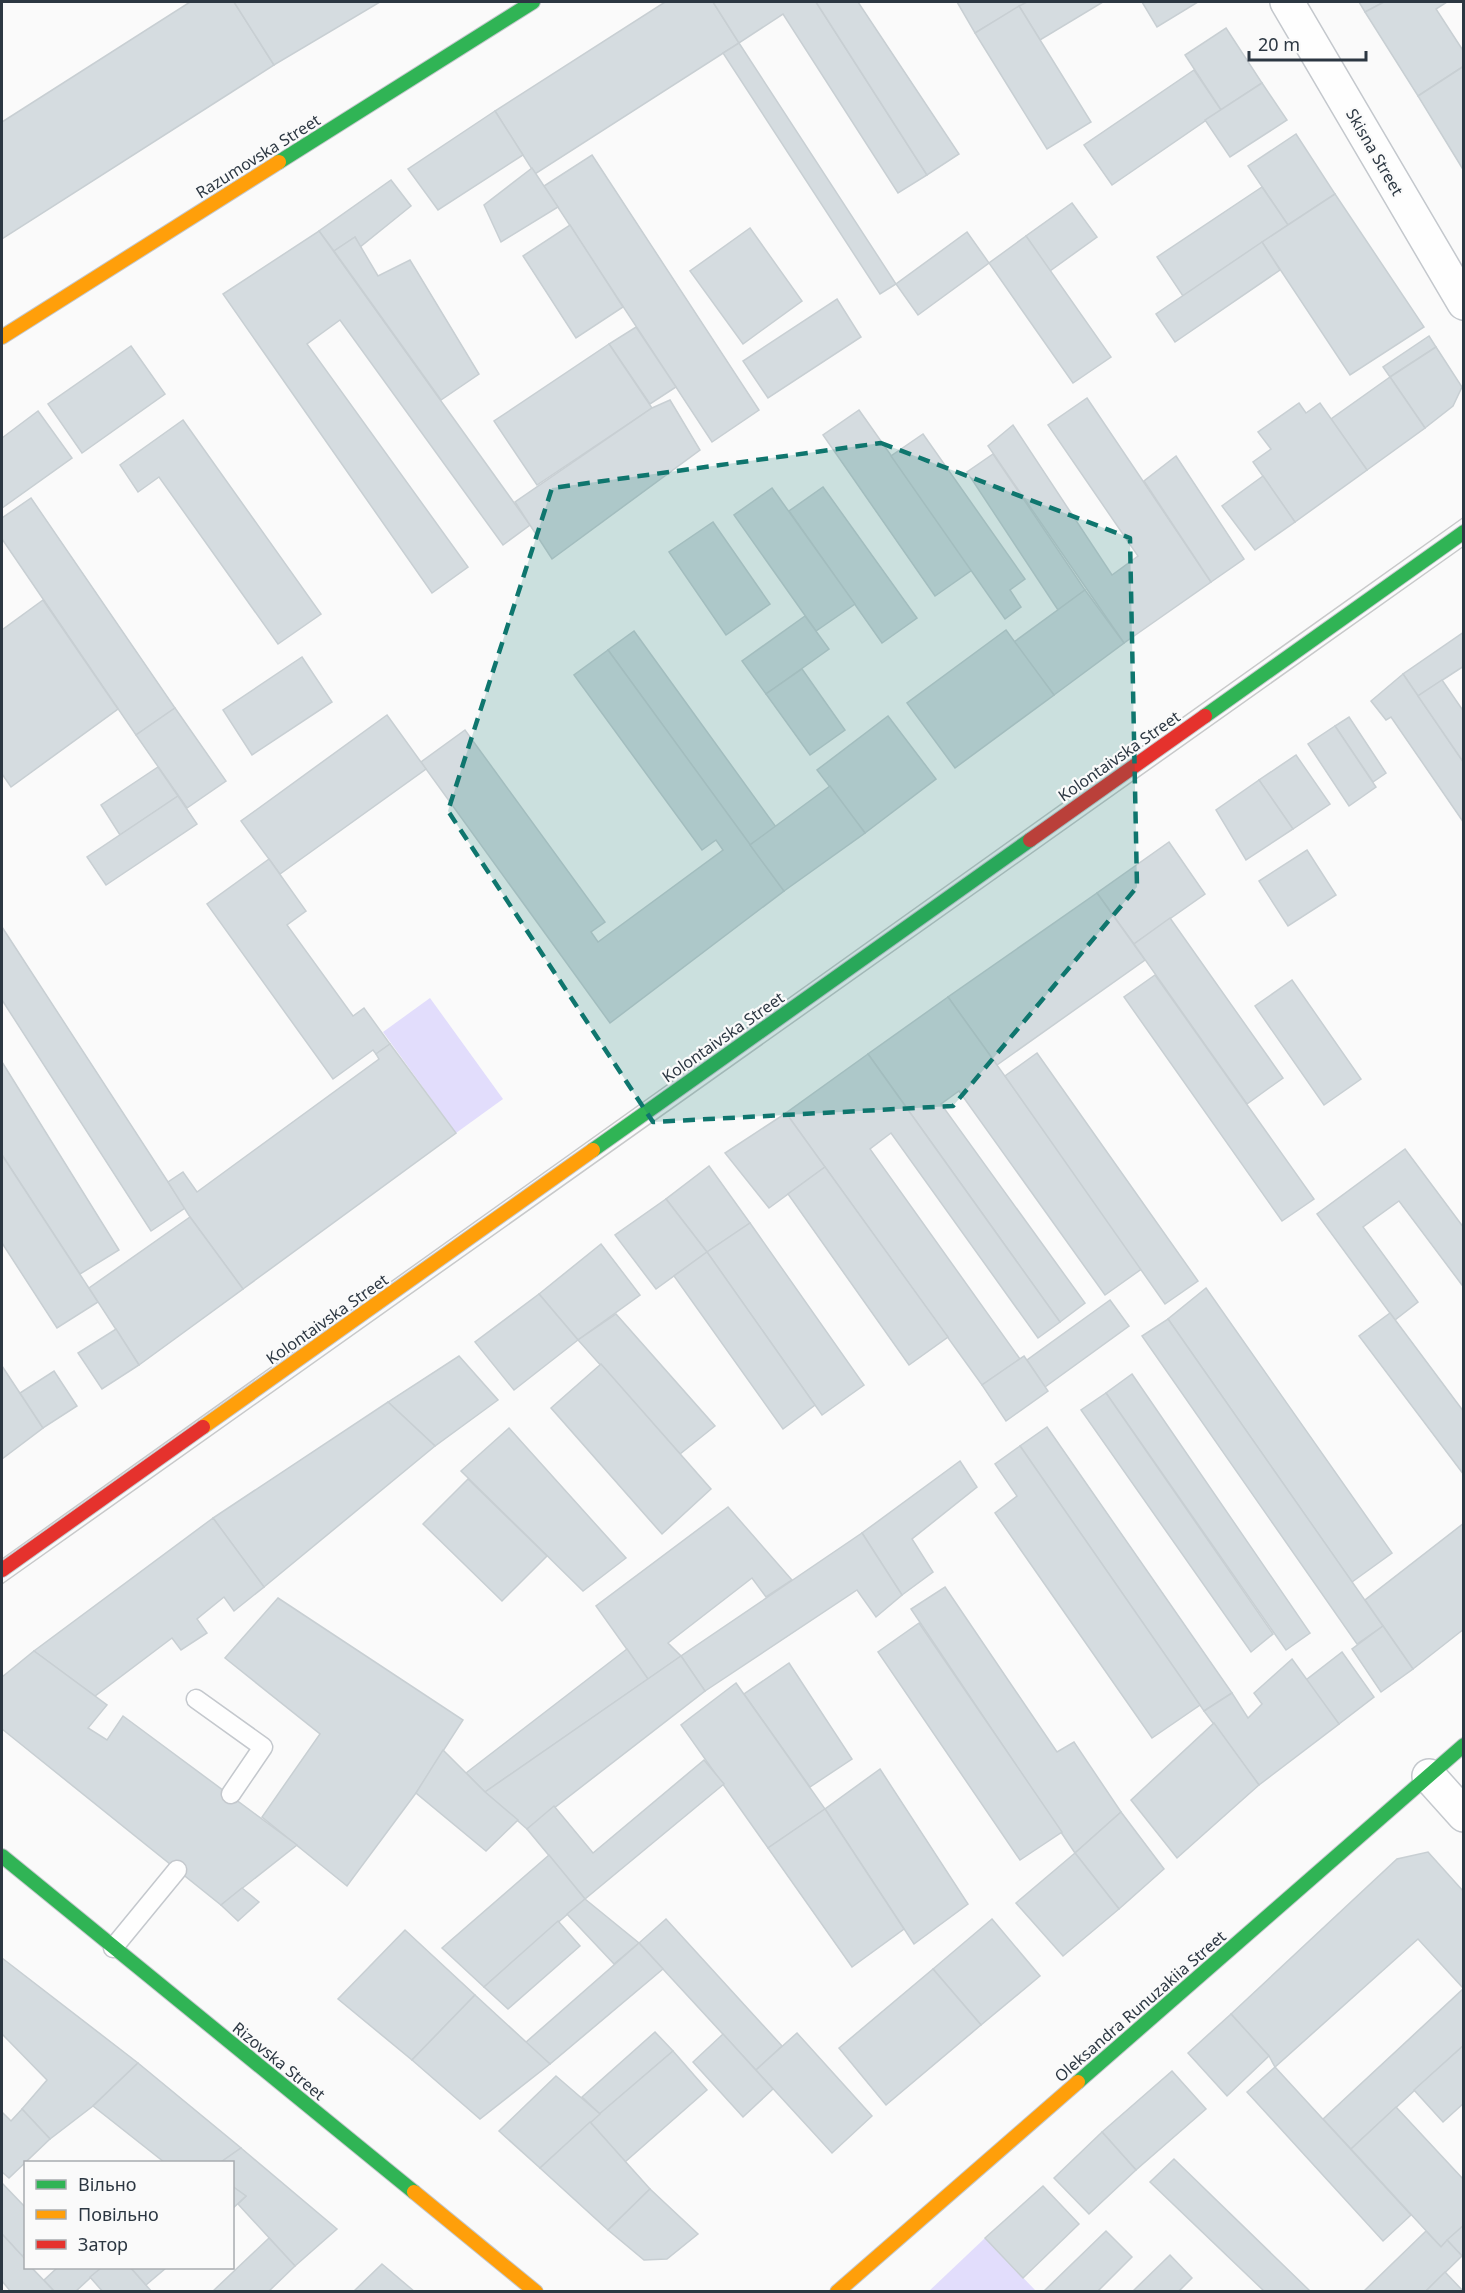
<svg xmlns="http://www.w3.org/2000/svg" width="1465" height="2293" viewBox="0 0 1465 2293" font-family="'Noto Sans',sans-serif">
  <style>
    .green { fill: #e2ddfc }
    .building { fill: #d5dce0; stroke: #c8cfd3; stroke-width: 1.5 }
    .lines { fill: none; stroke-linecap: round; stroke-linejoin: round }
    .lane-casing { stroke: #c4c8cd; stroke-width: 21 }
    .street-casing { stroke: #c4c8cd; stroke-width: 36 }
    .fast-casing { stroke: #c4c8cd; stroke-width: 16 }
    .slow-casing { stroke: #c4c8cd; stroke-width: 16 }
    .jam-casing { stroke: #c4c8cd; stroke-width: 16 }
    .lane { stroke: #fefefe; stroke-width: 18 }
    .street { stroke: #fefefe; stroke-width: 33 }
    .fast { stroke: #30b455; stroke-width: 14 }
    .slow { stroke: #ff9f0a; stroke-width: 14 }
    .jam { stroke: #e5322d; stroke-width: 14 }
    .tram { stroke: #c8c9ca; stroke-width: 1.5 }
    .marked { fill: #0f766e; fill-opacity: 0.2; stroke: #0f766e; stroke-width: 4.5; stroke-dasharray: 12 8; stroke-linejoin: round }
    .labels { text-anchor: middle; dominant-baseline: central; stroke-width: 4.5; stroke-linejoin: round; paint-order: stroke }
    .street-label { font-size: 16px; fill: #2c3742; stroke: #fafafa }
  </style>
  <rect width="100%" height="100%" fill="#fafafa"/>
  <g class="green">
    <polygon points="430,998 503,1099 456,1133 383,1032"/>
    <polygon points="985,2238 1036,2291 928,2292"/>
  </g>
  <g class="building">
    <polygon points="190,2 234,2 274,65 2,239 2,122"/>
    <polygon points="234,2 380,2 274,65"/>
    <polygon points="665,2 713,2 739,43 535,174 495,111"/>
    <polygon points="713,2 816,2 927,175 898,193 783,14 739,43"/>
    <polygon points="816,2 858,2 959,154 927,175"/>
    <polygon points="957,2 1027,2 975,33"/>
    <polygon points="1027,2 1103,2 1040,40 1019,6"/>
    <polygon points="1142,2 1198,2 1157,27"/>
    <polygon points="1359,2 1384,2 1365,12"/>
    <polygon points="1384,2 1447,2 1436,9 1464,52 1464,66 1418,96 1365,12"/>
    <polygon points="1019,6 1091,122 1047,149 975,33"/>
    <polygon points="1226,28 1262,83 1221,110 1185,55"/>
    <polygon points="739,43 896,284 880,294 723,53"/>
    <polygon points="1464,66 1464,171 1418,96"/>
    <polygon points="1194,70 1221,110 1112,185 1084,145"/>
    <polygon points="1262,83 1287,120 1230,157 1205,120"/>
    <polygon points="495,111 523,155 438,210 408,169"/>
    <polygon points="1296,134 1335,194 1288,225 1248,166"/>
    <polygon points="592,155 759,410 712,442 544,186"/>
    <polygon points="532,168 558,207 501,242 484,205"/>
    <polygon points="391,180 411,206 360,247 355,237 334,251 319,231"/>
    <polygon points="1262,187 1288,225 1183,296 1157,257"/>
    <polygon points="1335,194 1424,327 1350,375 1262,242"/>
    <polygon points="1072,203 1097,237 1050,271 1026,236"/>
    <polygon points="570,225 623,307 576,338 523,256"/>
    <polygon points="750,228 802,301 743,344 690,271"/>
    <polygon points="319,231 530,525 503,545 340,320 307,344 468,567 432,593 223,294"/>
    <polygon points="967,232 989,263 918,315 896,284"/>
    <polygon points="1026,236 1111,357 1073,383 989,263"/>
    <polygon points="355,237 378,276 410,260 479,374 441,400 334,251"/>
    <polygon points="1262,242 1280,270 1175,342 1156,314"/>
    <polygon points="837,299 861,337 768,398 743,361"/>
    <polygon points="636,327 676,387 650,404 609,344"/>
    <polygon points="1429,336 1436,347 1390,377 1383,367"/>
    <polygon points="609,344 652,408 537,485 494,421"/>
    <polygon points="131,346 165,394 82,453 48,404"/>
    <polygon points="1436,347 1462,387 1453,406 1425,428 1390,377"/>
    <polygon points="1390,377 1425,428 1367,470 1331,419"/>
    <polygon points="1087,398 1211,582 1124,643 988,446 1013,425 1112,575 1138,556 1048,425"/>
    <polygon points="670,400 700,450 552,559 515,502 652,408"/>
    <polygon points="1299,403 1306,413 1320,403 1367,470 1295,522 1253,462 1271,449 1258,432"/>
    <polygon points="859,410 972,570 935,596 823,435"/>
    <polygon points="38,411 72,458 2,508 2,438"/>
    <polygon points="183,420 321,614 278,644 159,477 138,492 120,465"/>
    <polygon points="923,434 1025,579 1010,590 1021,607 1005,619 891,456"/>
    <polygon points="993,454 1085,590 1058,610 967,472"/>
    <polygon points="1176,456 1244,559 1211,582 1144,481"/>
    <polygon points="1263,476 1295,522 1255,550 1222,506"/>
    <polygon points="823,487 917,618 882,643 789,511"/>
    <polygon points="772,488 855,604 816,631 734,515"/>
    <polygon points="31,498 175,708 136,735 2,539 2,518"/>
    <polygon points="713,522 770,604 726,635 669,552"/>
    <polygon points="1085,590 1124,643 1054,695 1014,642"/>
    <polygon points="43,600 118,709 11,787 2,774 2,630"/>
    <polygon points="805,616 829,649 766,694 742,661"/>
    <polygon points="1006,630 1054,695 955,768 907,703"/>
    <polygon points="634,631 776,827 750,845 608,650"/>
    <polygon points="1464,632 1464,666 1418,696 1403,674"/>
    <polygon points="608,650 784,891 610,1023 421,762 465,730 605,922 591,932 598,942 723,850 716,840 702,850 574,675"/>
    <polygon points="302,657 332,702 252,755 223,710"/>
    <polygon points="802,669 845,730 810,755 766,694"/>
    <polygon points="1403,674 1464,763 1464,823 1391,717 1386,720 1371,701"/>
    <polygon points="1442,680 1464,712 1464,763 1418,696"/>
    <polygon points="175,708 226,781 187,808 136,735"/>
    <polygon points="387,715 426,769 280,874 241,821"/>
    <polygon points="888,716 936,779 865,833 817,770"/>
    <polygon points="1349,717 1386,773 1373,782 1335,726"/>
    <polygon points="1335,726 1376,787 1349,806 1308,744"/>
    <polygon points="1296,755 1330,804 1293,829 1259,780"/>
    <polygon points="158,767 178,796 120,835 101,805"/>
    <polygon points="1259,780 1293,829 1246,860 1216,810"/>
    <polygon points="830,786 865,833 784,891 750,845"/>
    <polygon points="178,796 197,824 106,885 87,857"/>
    <polygon points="1169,842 1205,894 1134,944 1097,893"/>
    <polygon points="1307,850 1336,895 1288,926 1259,881"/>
    <polygon points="269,859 306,911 287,925 353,1016 364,1008 390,1044 376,1054 373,1050 333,1079 207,904"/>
    <polygon points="1097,893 1145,960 997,1065 948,997"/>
    <polygon points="1170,918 1283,1078 1247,1104 1134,944"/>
    <polygon points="2,927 185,1208 151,1231 2,1000"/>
    <polygon points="1155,975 1314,1199 1282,1221 1124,997"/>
    <polygon points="1292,980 1361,1079 1324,1105 1255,1006"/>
    <polygon points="948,997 1143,1268 1105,1295 959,1091 941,1104 1085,1303 1060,1322 868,1054"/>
    <polygon points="390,1044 456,1133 243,1289 190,1217 168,1182 183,1172 197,1192 379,1059 376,1054"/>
    <polygon points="1037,1053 1198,1281 1165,1304 1005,1076"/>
    <polygon points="868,1054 1060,1322 1038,1338 891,1133 870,1149 1020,1359 982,1385 786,1113"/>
    <polygon points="2,1062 119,1250 80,1274 2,1155"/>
    <polygon points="786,1113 825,1167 769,1208 725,1153"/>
    <polygon points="1405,1149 1464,1228 1464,1284 1462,1285 1399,1201 1363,1227 1418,1302 1395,1320 1317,1214"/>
    <polygon points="2,1155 98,1302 57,1328 2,1243"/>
    <polygon points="709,1166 750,1223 707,1252 666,1199"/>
    <polygon points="825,1167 948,1337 909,1365 788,1194"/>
    <polygon points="666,1199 707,1252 656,1289 615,1235"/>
    <polygon points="190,1217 243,1289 139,1365 89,1288"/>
    <polygon points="750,1223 864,1385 822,1415 707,1252"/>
    <polygon points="601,1244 640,1295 578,1340 539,1294"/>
    <polygon points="707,1252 815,1405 783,1429 674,1276"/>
    <polygon points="1206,1288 1392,1553 1352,1582 1168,1319"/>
    <polygon points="539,1294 578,1340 514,1390 475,1342"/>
    <polygon points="1110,1300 1129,1326 1045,1387 1027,1360"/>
    <polygon points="1390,1313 1464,1412 1464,1475 1359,1336"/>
    <polygon points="616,1314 715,1426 680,1454 578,1340"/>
    <polygon points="1168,1319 1383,1626 1357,1644 1142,1336"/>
    <polygon points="116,1329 139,1365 102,1389 78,1353"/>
    <polygon points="459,1356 498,1400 435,1446 388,1402"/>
    <polygon points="1024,1356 1048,1391 1006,1421 982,1385"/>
    <polygon points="601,1364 711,1489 662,1534 551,1408"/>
    <polygon points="2,1366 43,1428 2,1459"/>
    <polygon points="54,1371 77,1406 43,1428 20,1393"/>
    <polygon points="1132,1374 1310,1633 1286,1650 1106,1393"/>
    <polygon points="1106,1393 1273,1634 1251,1652 1081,1410"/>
    <polygon points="388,1402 435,1446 264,1587 213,1518"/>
    <polygon points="1047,1427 1232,1693 1204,1711 1020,1446"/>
    <polygon points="509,1428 626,1558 583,1591 461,1471"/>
    <polygon points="1020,1446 1200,1705 1152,1738 995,1513 1017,1496 995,1464"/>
    <polygon points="960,1461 977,1487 912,1539 933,1572 902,1595 862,1533"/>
    <polygon points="468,1479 547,1556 502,1601 423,1524"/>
    <polygon points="728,1507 792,1580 766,1597 752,1578 668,1643 681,1656 648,1679 596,1606"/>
    <polygon points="213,1518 264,1587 234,1611 224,1597 197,1619 207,1633 181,1650 172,1638 95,1696 34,1651"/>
    <polygon points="1464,1523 1464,1629 1413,1669 1365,1600"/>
    <polygon points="862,1533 902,1595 876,1617 857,1590 705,1691 681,1656"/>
    <polygon points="945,1587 1057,1752 1074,1742 1121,1812 1075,1853 911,1609"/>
    <polygon points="278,1598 463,1720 416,1793 347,1886 262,1817 320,1734 225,1658"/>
    <polygon points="919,1623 1062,1832 1020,1860 878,1652"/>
    <polygon points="1383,1626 1413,1669 1381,1692 1352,1649"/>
    <polygon points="627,1649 648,1679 485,1792 466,1773"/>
    <polygon points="34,1651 107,1705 88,1728 107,1740 123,1716 297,1845 221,1905 2,1729 2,1677"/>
    <polygon points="1342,1652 1374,1697 1339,1724 1306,1680"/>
    <polygon points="681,1656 705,1691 527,1829 485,1792"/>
    <polygon points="1292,1659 1339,1724 1259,1785 1204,1711 1232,1693 1248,1718 1262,1704 1254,1693"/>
    <polygon points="789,1663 852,1759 810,1787 744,1694"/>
    <polygon points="736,1683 825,1809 768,1848 681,1725"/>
    <polygon points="1214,1723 1259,1785 1177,1858 1131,1800"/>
    <polygon points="443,1750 485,1792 518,1820 486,1851 416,1793"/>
    <polygon points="704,1760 724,1784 585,1899 527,1829 554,1806 593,1853"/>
    <polygon points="880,1769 968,1904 914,1944 825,1809"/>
    <polygon points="825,1809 904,1929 852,1967 768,1848"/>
    <polygon points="1121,1812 1164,1869 1119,1909 1075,1853"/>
    <polygon points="1428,1852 1464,1892 1464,1989 1418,1939 1275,2067 1269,2056 1231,2014 1397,1859"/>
    <polygon points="1075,1853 1119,1909 1063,1956 1016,1903"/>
    <polygon points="549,1855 585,1899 484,1987 442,1948"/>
    <polygon points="242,1888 259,1902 238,1921 221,1905"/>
    <polygon points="585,1899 639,1943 614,1964 567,1914"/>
    <polygon points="666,1919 782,2046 756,2070 639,1943"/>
    <polygon points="992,1919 1040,1976 981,2025 933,1969"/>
    <polygon points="558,1921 580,1946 508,2009 484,1987"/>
    <polygon points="405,1930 475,1995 412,2060 338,1999"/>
    <polygon points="639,1943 663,1969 550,2064 525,2043"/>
    <polygon points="2,1958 138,2063 93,2106 50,2139 22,2109 47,2080 2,2034"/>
    <polygon points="933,1969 981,2025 886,2105 839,2048"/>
    <polygon points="1463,1989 1464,2045 1351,2149 1323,2119"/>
    <polygon points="475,1995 550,2064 480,2119 412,2060"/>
    <polygon points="1231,2014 1269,2056 1227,2096 1188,2053"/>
    <polygon points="655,2032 673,2051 600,2114 582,2097"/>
    <polygon points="797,2033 872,2116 832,2153 756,2070"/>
    <polygon points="723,2034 773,2089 743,2117 693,2062"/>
    <polygon points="1464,2045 1464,2103 1443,2122 1414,2090"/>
    <polygon points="673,2051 707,2090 625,2162 590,2122"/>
    <polygon points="138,2063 241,2148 221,2162 164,2162 93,2106"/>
    <polygon points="1275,2067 1411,2215 1383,2241 1247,2092"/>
    <polygon points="1172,2071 1206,2109 1136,2170 1102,2132"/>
    <polygon points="556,2076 600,2114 540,2168 499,2131"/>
    <polygon points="1396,2107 1464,2180 1464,2225 1441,2247 1351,2149"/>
    <polygon points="22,2109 50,2139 9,2178 2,2172 2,2112 11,2121"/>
    <polygon points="590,2122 650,2189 608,2230 540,2168"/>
    <polygon points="1102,2132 1136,2170 1089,2214 1054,2178"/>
    <polygon points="241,2148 337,2229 295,2266 238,2204 246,2196 232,2186 232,2162 221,2162"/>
    <polygon points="1174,2159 1311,2292 1265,2292 1150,2182"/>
    <polygon points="2,2183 26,2208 26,2253 22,2256 2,2234"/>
    <polygon points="232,2186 246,2196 232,2209"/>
    <polygon points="1043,2186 1079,2224 1023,2278 985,2238"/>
    <polygon points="650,2189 698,2234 667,2259 644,2260 608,2230"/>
    <polygon points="1464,2225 1464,2258 1447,2240"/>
    <polygon points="1106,2231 1132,2257 1097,2292 1043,2292"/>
    <polygon points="1426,2231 1441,2247 1447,2240 1462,2256 1425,2292 1363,2292"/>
    <polygon points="2,2234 26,2260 26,2268 32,2268 55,2292 11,2292 2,2281"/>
    <polygon points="269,2238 295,2266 268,2292 212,2292"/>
    <polygon points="1170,2255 1192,2278 1178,2292 1132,2292"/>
    <polygon points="382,2264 415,2292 353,2292"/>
    <polygon points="57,2268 101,2268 75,2292 55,2292 44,2280"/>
    <polygon points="101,2268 131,2268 152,2292 103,2292 90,2277"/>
    <polygon points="131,2268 166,2268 146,2285"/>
    <polygon points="1445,2272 1464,2292 1425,2292"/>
  </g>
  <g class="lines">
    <defs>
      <g id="lane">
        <polyline points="196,1699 263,1747 231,1794"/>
        <polyline points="113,1948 177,1870"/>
      </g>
      <g id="street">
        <polyline points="1287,2 1464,303"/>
        <polyline points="1429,1776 1464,1815"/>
      </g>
      <g id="fast">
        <polyline points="279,162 533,2"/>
        <polyline points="1205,716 1464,532"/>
        <polyline points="593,1150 1030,840"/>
        <polyline points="2,1856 414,2192"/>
        <polyline points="1078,2082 1464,1745"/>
      </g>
      <g id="slow">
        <polyline points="2,337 279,162"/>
        <polyline points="203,1427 593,1150"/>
        <polyline points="414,2192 536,2292"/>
        <polyline points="837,2292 1078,2082"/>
      </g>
      <g id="jam">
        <polyline points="1030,840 1205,716"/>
        <polyline points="2,1570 203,1427"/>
      </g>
    </defs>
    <use href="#lane" class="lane-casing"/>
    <use href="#street" class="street-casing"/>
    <use href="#fast" class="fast-casing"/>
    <use href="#slow" class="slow-casing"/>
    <use href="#jam" class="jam-casing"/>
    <use href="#lane" class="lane"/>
    <use href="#street" class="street"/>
    <use href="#fast" class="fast"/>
    <use href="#slow" class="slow"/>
    <use href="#jam" class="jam"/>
    <g class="tram">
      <polyline points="2,1559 1464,517"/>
      <polyline points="2,1584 1464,546"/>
    </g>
  </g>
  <path class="marked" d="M 881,443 L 1130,538 L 1137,887 L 953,1106 L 653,1122 L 448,811 L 552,488 Z"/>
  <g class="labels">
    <g class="street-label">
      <text transform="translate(1375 152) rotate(60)">Skisna Street</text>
      <text transform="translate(258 156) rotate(-32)">Razumovska Street</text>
      <text transform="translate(1119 756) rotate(-35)">Kolontaivska Street</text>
      <text transform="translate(723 1037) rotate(-35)">Kolontaivska Street</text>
      <text transform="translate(327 1319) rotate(-35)">Kolontaivska Street</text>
      <text transform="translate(1140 2006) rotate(-41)">Oleksandra Runuzakiia Street</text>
      <text transform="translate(279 2061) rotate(39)">Rizovska Street</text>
    </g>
  </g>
  <rect width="1465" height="2293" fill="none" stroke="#2c3742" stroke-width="6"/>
  <rect x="24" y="2161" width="210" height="108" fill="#fafafa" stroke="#a8acb0" stroke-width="1.5"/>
  <rect x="36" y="2180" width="30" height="9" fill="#30b455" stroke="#a8acb0" stroke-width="1.5"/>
  <text x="78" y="2191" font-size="18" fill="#2c3742">Вільно</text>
  <rect x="36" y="2210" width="30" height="9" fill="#ff9f0a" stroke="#a8acb0" stroke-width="1.5"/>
  <text x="78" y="2221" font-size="18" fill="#2c3742">Повільно</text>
  <rect x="36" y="2240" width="30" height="9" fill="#e5322d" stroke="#a8acb0" stroke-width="1.5"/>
  <text x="78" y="2251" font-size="18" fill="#2c3742">Затор</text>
  <path d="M1249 51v9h117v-9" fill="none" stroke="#2c3742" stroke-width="3"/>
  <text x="1258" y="51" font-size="18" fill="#2c3742" stroke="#fafafa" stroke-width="4.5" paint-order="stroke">20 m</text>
</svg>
